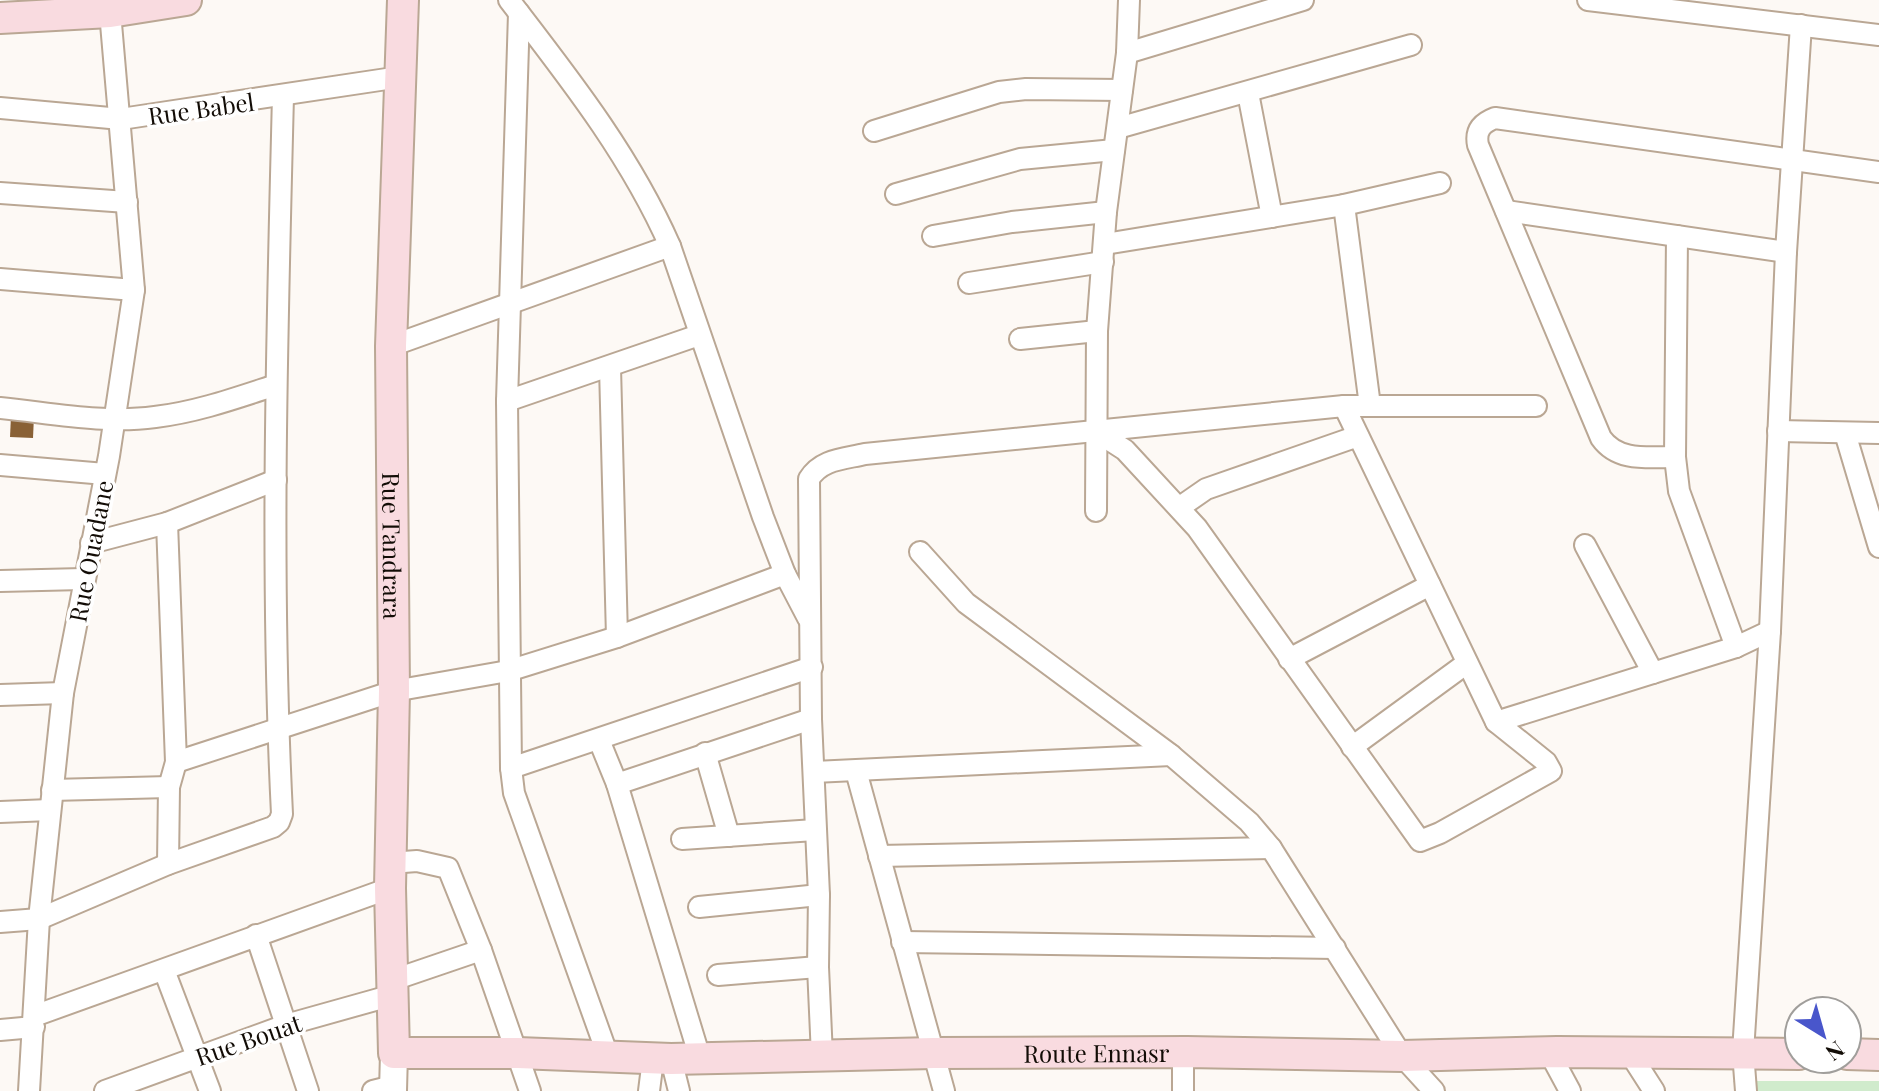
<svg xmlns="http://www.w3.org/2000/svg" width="1879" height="1091" viewBox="0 0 1879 1091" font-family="'Playfair Display',serif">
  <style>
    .green { fill: #d0ebcc }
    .building { fill: #896136 }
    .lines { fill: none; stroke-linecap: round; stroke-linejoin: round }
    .minor-casing { stroke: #baa794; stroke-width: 24 }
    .tertiary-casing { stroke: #baa794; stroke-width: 30 }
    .secondary-casing { stroke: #baa794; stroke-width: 34 }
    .minor { stroke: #fff; stroke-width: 20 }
    .tertiary { stroke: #fff; stroke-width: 26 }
    .secondary { stroke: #f9dbe0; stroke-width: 30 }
    .labels { text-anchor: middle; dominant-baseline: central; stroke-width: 7; stroke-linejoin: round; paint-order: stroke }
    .street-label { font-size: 24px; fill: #120c06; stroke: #fff }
  </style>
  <rect width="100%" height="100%" fill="#fdf9f5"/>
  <polygon class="green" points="1733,1081 1879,1081 1879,1091 1739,1091"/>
  <polygon class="building" points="11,416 34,416 33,438 10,437"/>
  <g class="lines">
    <defs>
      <g id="minor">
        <path d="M 509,0 C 569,78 630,155 670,246 L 763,517 L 785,574 L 808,618"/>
        <polyline points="1588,0 1879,35"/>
        <polyline points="519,13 507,401 511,768 514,793 608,1056"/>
        <polyline points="1127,53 1303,0"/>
        <polyline points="1248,93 1272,217"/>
        <polyline points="0,108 121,119 400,77"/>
        <polyline points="1118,128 1411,45"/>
        <polyline points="874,131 999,92 1026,89 1122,90"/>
        <polyline points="0,193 127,202"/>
        <polyline points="896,194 1020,159 1114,150"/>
        <polyline points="1344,205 1370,406"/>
        <polyline points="1506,211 1786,252"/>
        <polyline points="933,236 1012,222 1106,212"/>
        <polyline points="1677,236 1675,457 1679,491 1736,647"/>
        <polyline points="1105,244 1344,205 1440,183"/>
        <polyline points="0,279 134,290"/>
        <polyline points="969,283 1103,262"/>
        <polyline points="1020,339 1097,331"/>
        <polyline points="391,346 670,246"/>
        <polyline points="610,367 617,637"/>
        <polyline points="507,401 699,335"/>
        <path d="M 0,408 C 51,413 104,424 155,417 C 197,412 236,398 276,385"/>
        <polyline points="1778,431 1879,433"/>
        <polyline points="1097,432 1125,450 1197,528 1420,841 1440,833 1551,771 1546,762 1496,722 1344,406"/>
        <polyline points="1845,433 1879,547"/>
        <path d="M 1675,457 C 1648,457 1618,462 1601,438 L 1478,145 C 1475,130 1482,123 1495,118 L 1879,172"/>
        <polyline points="0,465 105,474"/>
        <polyline points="1180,507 1206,489 1358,436"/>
        <polyline points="1096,511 1097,331 1106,212 1127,53 1129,0"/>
        <polyline points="167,523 176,762 169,787 168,864"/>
        <polyline points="91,543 167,523 276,480"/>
        <polyline points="1585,545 1653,673"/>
        <polyline points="920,552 966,603 1171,755"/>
        <polyline points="0,581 83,579"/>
        <polyline points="1289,659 1430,585"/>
        <polyline points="0,695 63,693"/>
        <polyline points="1496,722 1736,647 1770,631"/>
        <polyline points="599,740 617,784 700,1058"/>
        <polyline points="1352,747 1467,663"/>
        <polyline points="705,753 729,836"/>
        <polyline points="176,762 394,691 508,671 617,637 785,574"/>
        <polyline points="511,768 812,667"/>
        <polyline points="856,771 944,1091"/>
        <polyline points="814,772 1171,755 1249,822 1271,848 1402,1056 1434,1091"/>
        <polyline points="617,784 811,719"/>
        <polyline points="52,790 169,787"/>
        <polyline points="0,812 50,810"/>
        <polyline points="682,839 815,830"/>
        <polyline points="879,856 1271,848"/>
        <polyline points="390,863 417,861 448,868 481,950 530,1091"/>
        <polyline points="699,907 819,895"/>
        <path d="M 0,922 L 39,919 L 168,864 L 273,827 L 279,822 L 282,814 C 270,575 277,335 283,96"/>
        <polyline points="256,935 308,1091"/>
        <polyline points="902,942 1335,948"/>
        <polyline points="164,970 210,1091"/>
        <polyline points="718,975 818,967"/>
        <polyline points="393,980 481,950"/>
        <polyline points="34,1016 390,888"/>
        <polyline points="0,1030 34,1027"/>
        <polyline points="1549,1052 1570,1091"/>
        <polyline points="1629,1052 1654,1091"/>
        <path d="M 822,1056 L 818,967 L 819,895 L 811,719 L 809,479 C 821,459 844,459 865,454 L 1344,406 L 1536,406"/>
        <polyline points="671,1059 679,1091"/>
        <polyline points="29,1091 39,919 63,693 109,456 134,290 110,12"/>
        <polyline points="105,1091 286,1025 393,995"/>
        <polyline points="373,1091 393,1086"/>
        <polyline points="649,1091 653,1059"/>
        <polyline points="1183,1091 1183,1053"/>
        <polyline points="1746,1091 1743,1052 1770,631 1786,252 1801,25"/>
      </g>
      <polyline id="tertiary" points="393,1091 394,1053"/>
      <g id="secondary">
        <path id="s1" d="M 403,0 L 391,346 L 394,691 L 390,888 L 394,1053 L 518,1053 L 671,1059 L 934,1053 L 1187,1052 L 1402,1056 L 1557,1052 L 1799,1054"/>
        <polyline points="0,18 110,12 186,0"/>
        <polyline points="1847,1054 1879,1055"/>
      </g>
    </defs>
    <use href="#minor" class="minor-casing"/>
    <use href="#tertiary" class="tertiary-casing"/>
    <use href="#secondary" class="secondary-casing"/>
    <use href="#minor" class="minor"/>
    <use href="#tertiary" class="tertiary"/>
    <use href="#secondary" class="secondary"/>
  </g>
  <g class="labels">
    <g class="street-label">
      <text transform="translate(201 108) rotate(-8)">Rue Babel</text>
      <text stroke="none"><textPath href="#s1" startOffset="546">Rue Tandrara</textPath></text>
      <text transform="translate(90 551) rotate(-79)">Rue Ouadane</text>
      <text transform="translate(248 1039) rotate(-19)">Rue Bouat</text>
      <text stroke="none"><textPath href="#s1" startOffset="1756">Route Ennasr</textPath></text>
    </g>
  </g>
  <g transform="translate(1823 1035) rotate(143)"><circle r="38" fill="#ffffff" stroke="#a09e9b" stroke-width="2"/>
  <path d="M0-6L14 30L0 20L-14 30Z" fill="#4956cb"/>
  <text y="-12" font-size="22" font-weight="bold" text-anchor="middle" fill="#120c06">N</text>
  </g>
</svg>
